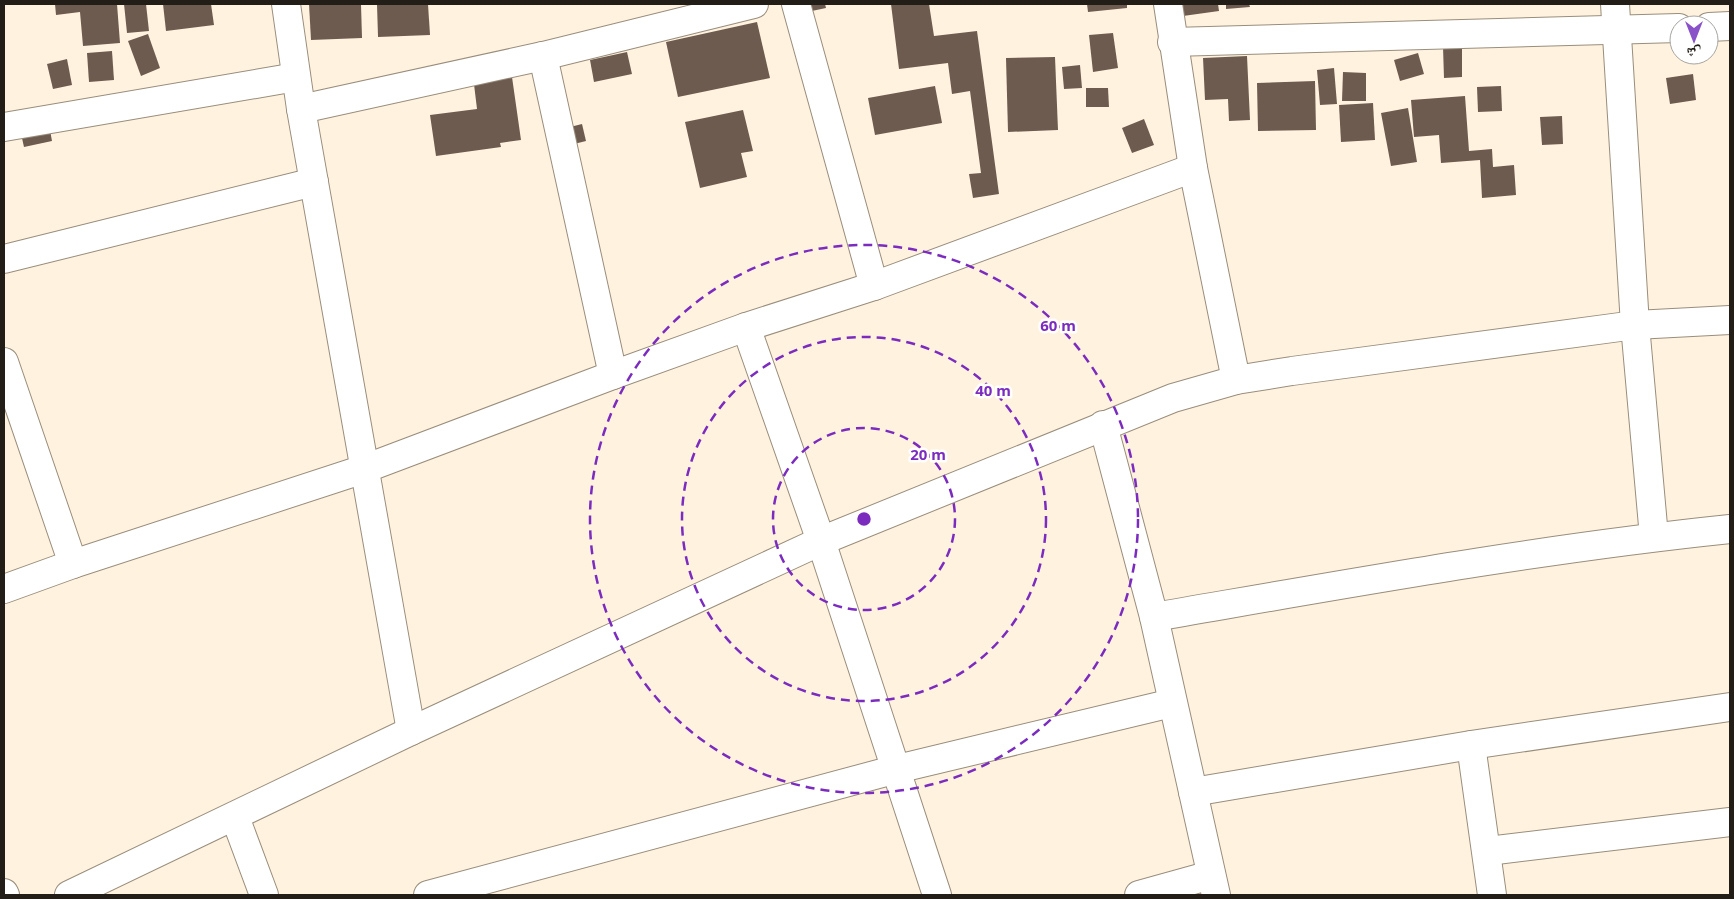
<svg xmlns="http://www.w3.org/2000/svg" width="1734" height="899" viewBox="0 0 1734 899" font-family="'Noto Sans','Noto Naskh Arabic',sans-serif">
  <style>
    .building { fill: #6d5b50 }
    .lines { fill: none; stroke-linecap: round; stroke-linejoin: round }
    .street-casing { stroke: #998d7c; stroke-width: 30 }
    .street { stroke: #fff; stroke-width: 28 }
    .ring { fill: none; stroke: #7b2cbf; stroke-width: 2.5; stroke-dasharray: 9 6 }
    .centre { fill: #7b2cbf; stroke: #fff; stroke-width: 2.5 }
    .ring-label { font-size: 15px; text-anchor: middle; font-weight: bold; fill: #7b2cbf; stroke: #fff; stroke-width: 5; stroke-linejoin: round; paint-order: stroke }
  </style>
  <rect width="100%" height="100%" fill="#fff3df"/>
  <g class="building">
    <polygon points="55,4 117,4 120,43 83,46 80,12 56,15"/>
    <polygon points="124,4 146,4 149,31 127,33"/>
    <polygon points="163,4 211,4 214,25 166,31"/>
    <polygon points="309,4 361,4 362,38 311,40"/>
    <polygon points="377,4 428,4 430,35 378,37"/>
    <polygon points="805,4 825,4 826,8 807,12"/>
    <polygon points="891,4 929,4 934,36 977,31 999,194 973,198 969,174 981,173 970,91 952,94 948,63 899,69"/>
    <polygon points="1087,4 1127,4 1127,8 1088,12"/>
    <polygon points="1181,4 1218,4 1219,11 1183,16"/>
    <polygon points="1226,4 1249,4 1250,7 1226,9"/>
    <polygon points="757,22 770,78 678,97 666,42"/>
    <polygon points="1113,33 1118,68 1093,72 1089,35"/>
    <polygon points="148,34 160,68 141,76 128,41"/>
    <polygon points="1443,47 1462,47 1462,77 1444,78"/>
    <polygon points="112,51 114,80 89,82 87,53"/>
    <polygon points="627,52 632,74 594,82 590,60"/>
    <polygon points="1418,53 1424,74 1400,81 1394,60"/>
    <polygon points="1247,56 1250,120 1229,121 1228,99 1205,100 1203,58"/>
    <polygon points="1055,57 1058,130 1008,132 1006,58"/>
    <polygon points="67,59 72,85 53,89 47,64"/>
    <polygon points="1080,65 1082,88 1064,89 1062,67"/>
    <polygon points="1334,68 1337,104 1320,105 1317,70"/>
    <polygon points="511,70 521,140 500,143 501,147 436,156 430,115 477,109 473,76"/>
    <polygon points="1343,72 1366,73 1366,101 1342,101"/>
    <polygon points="1693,74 1696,100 1670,104 1666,78"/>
    <polygon points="1315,81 1316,130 1258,131 1257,83"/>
    <polygon points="935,86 942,123 875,135 868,98"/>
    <polygon points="1501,86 1502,111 1478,112 1477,87"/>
    <polygon points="1086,88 1108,88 1109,107 1086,107"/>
    <polygon points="1465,96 1469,151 1492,149 1493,167 1514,165 1516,195 1482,198 1480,160 1441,163 1439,135 1414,137 1411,100"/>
    <polygon points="1373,103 1375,140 1341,142 1339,105"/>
    <polygon points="1408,108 1417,162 1391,166 1381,113"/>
    <polygon points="743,110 753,151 741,153 747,177 700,188 685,122"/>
    <polygon points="1562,116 1563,144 1542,145 1540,117"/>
    <polygon points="48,119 52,141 24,147 19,125"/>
    <polygon points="1144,119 1154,145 1132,153 1122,128"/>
    <polygon points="582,124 586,141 566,146 562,129"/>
  </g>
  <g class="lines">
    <defs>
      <g id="street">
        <polyline points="286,4 301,109 411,731"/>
        <polyline points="796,4 874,286"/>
        <polyline points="1168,4 1193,168 1236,380"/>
        <polyline points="1615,4 1635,325 1654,537"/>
        <polyline points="1709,27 1730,26"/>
        <polyline points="1172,42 1679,28"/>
        <polyline points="543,56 613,375"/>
        <polyline points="301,109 543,56 754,4"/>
        <polyline points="4,127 296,77"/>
        <polyline points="4,259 314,182"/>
        <polyline points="746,327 821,541 937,895"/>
        <polyline points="4,362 73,564"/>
        <polyline points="1103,425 1154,617 1216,895"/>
        <polyline points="4,589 73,564 364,469 613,375 746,327 874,286 1193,168"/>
        <path d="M 1154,617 C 1346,584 1537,549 1730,529"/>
        <polyline points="1471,745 1492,895"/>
        <polyline points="1193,792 1471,745 1730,707"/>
        <polyline points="235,817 264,895"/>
        <polyline points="1488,851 1730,822"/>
        <polyline points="4,893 5,895"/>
        <polyline points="69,895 411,731 821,541 1173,398 1236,380 1292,371 1635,325 1730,320"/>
        <polyline points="428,895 897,769 1172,703"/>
        <polyline points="1139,895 1211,875"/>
      </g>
    </defs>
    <use href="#street" class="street-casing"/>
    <use href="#street" class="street"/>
  </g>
  <g class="ring">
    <circle cx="864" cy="519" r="91"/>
    <circle cx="864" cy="519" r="182"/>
    <circle cx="864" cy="519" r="274"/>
  </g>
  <circle cx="864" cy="519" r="8" class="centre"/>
  <g class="ring-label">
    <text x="1058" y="331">60 m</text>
    <text x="993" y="396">40 m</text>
    <text x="928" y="460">20 m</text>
  </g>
  <rect width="1734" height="899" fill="none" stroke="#221d16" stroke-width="10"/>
  <g transform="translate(1694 40) rotate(180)"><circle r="24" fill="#ffffff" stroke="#a7a5a2"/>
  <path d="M0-4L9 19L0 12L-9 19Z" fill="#8a52c9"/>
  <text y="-8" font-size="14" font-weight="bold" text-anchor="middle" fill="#221d16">ش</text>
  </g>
</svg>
